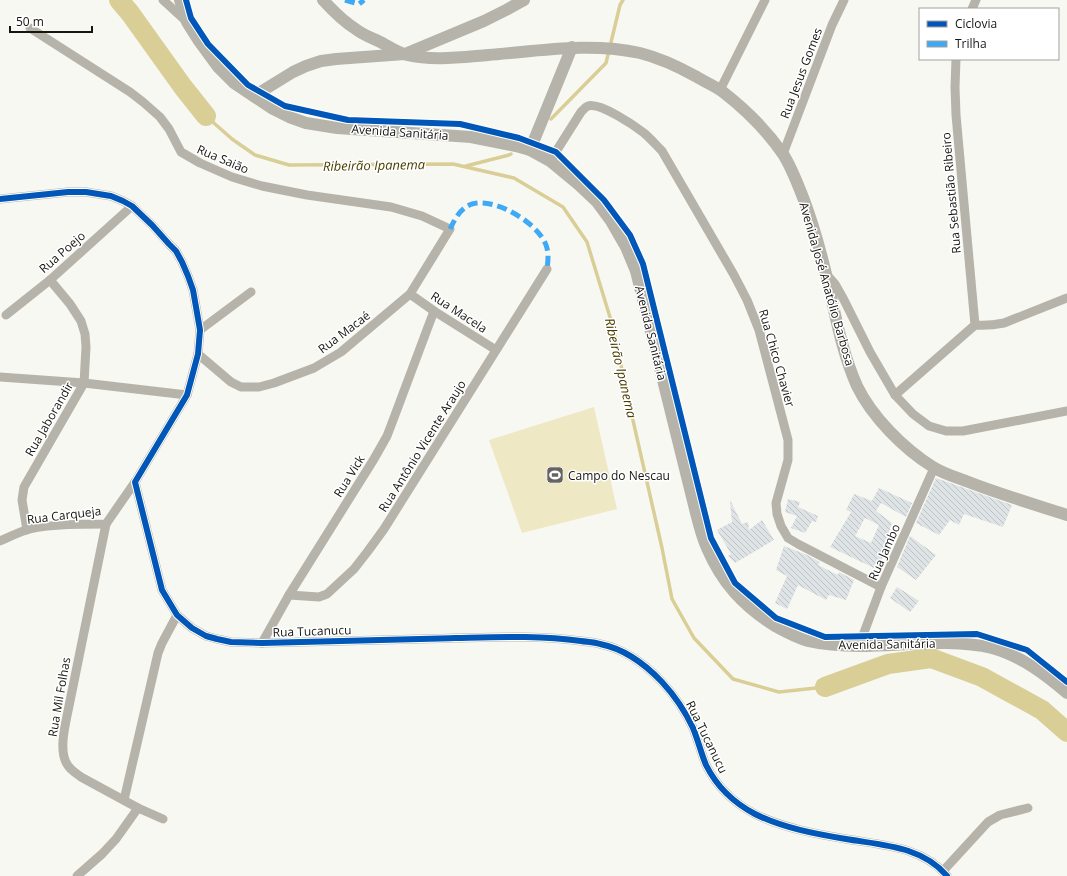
<svg xmlns="http://www.w3.org/2000/svg" width="1067" height="876" viewBox="0 0 1067 876" font-family="'Open Sans',sans-serif">
  <style>
    .park { fill: #efe8c4 }
    .lines { fill: none; stroke-linecap: round; stroke-linejoin: round }
    .stream { stroke: #dace97; stroke-width: 3.5 }
    .river { stroke: #dace97; stroke-width: 20 }
    .building { fill: url(#building-back-hatch); fill-rule: evenodd }
    .minor { stroke: #b6b4aa; stroke-width: 9 }
    .tertiary { stroke: #b6b4aa; stroke-width: 12 }
    .quiet { stroke: #3fa9f5; stroke-width: 5; stroke-dasharray: 10 5; stroke-linecap: butt }
    .cycleway-casing { stroke: #fff; stroke-width: 8 }
    .cycleway { stroke: #0057b8; stroke-width: 6 }
    .labels { text-anchor: middle; dominant-baseline: central; stroke-width: 3; stroke-linejoin: round; paint-order: stroke }
    .street-label { font-size: 12px; fill: #161512; stroke: #fff }
    .poi-label { font-size: 12px; fill: #161512; stroke: #fff; text-anchor: start }
    .water-label { font-size: 13px; font-style: italic; fill: #4a3e00; stroke: #fff }
  </style>
  <defs>
    <pattern id="building-back-hatch" width="6" height="6" patternUnits="userSpaceOnUse"><rect width="6" height="6" fill="#dee3e5"/><path d="M-1 5l2 2M0 0l6 6M5-1l2 2" fill="none" stroke="#bec2c3"/></pattern>
  </defs>
  <rect width="100%" height="100%" fill="#f8f8f3"/>
  <polygon class="park" points="594,407 617,509 522,533 489,440"/>
  <g class="lines">
    <g class="stream">
      <polyline points="206,116 232,139 255,155 289,165 453,164 514,178 563,207 587,242 613,327 627,394 662,548 672,599 694,638 733,679 779,692 825,687"/>
      <polyline points="551,119 606,63 620,5 623,0"/>
      <polyline points="466,166 509,155 511,154"/>
    </g>
    <g class="river">
      <polyline points="119,0 130,13 183,87 206,116"/>
      <polyline points="825,687 888,664 931,658 982,677 1042,710 1067,732"/>
    </g>
  </g>
  <g class="building">
    <polygon points="936,478 1012,505 1003,527 964,514 959,525 950,520 939,535 916,523"/>
    <path d="M 879,488 L 912,503 L 906,517 L 881,503 L 876,511 L 892,523 L 884,546 L 891,550 L 887,559 L 883,557 L 876,569 L 830,547 L 851,512 L 846,510 L 854,494 L 872,501 ZM 865,518 L 879,525 L 871,543 L 855,536 Z"/>
    <polygon points="788,499 800,502 798,507 818,516 816,522 812,521 805,533 791,528 797,516 785,512"/>
    <polygon points="730,500 742,524 748,522 749,530 762,520 774,540 735,563 728,556 731,554 717,530 732,522"/>
    <polygon points="910,536 936,555 916,580 897,567"/>
    <polygon points="784,546 807,555 820,562 818,565 838,575 839,572 854,580 846,600 829,595 826,600 798,585 787,609 775,603 787,576 776,570"/>
    <polygon points="897,587 919,601 910,612 890,598"/>
  </g>
  <g class="lines">
    <g class="minor">
      <polyline points="163,0 187,22"/>
      <polyline points="972,9 976,0"/>
      <polyline points="30,28 130,92 143,102 160,117 169,129 181,152 200,163 232,177 262,186 307,195 391,207 422,216 450,229 410,294 341,352 314,368 274,383 259,387 241,387 231,382 198,354"/>
      <polyline points="956,59 955,87 956,115 975,325"/>
      <polyline points="720,90 765,0"/>
      <polyline points="783,154 832,25 844,0"/>
      <path d="M 550,161 L 581,112 C 583,110 585,107 588,106 C 600,102 635,126 644,133 C 651,139 656,145 662,151 L 734,275 L 747,300 L 759,330 L 788,440 L 788,460 L 776,503 L 777,514 L 781,526 L 788,538 L 798,544 L 881,587"/>
      <path d="M 0,199 L 68,192 L 86,192 L 111,196 L 123,201 L 132,206 L 152,225 L 169,244 L 176,251 L 182,262 L 188,276 L 193,290 L 196,307 L 200,330 L 198,354 L 187,395 L 135,482 L 162,590 L 177,615 L 192,628 L 206,636 L 217,639 L 231,642 L 262,643 C 327,641 391,640 455,638 C 497,637 539,635 581,641 C 587,642 594,642 600,644 C 625,649 645,664 662,682 C 675,696 685,711 693,728 C 698,740 701,753 706,765 C 717,787 734,803 755,814 C 783,828 816,834 846,839 C 881,845 922,846 947,876"/>
      <polyline points="827,275 835,284 843,298 870,352 895,395 913,414 929,426 946,431 963,431 1067,411"/>
      <polyline points="410,294 434,311 496,350"/>
      <polyline points="6,315 50,280 132,206"/>
      <path d="M 975,325 C 985,326 994,325 1004,323 L 1067,298"/>
      <polyline points="200,330 251,292"/>
      <polyline points="0,377 84,383 187,395"/>
      <polyline points="895,395 975,325"/>
      <path d="M 106,524 L 69,706 C 66,722 58,750 67,764 C 70,770 76,773 81,777 L 138,808 L 163,819"/>
      <polyline points="27,530 22,500 24,487 84,383 86,347 85,334 81,321 70,304 50,280"/>
      <path d="M 0,541 C 9,537 19,532 29,529 C 54,524 81,524 106,524 L 135,482"/>
      <polyline points="289,595 319,597 327,594 354,569 368,551 384,529 547,269"/>
      <polyline points="262,643 289,595 374,459 387,436 395,415 434,311"/>
      <polyline points="859,646 881,587 934,468"/>
      <polyline points="124,800 158,653 162,643 177,615"/>
      <polyline points="943,871 988,822 1000,815 1028,808"/>
      <polyline points="77,876 102,854 116,839 138,808"/>
    </g>
    <g class="tertiary">
      <path d="M 180,0 L 187,22 L 199,41 L 218,67 L 234,83 L 273,109 L 289,117 L 306,123 L 337,128 L 471,137 L 516,146 L 530,150 L 550,161 L 579,185 L 597,202 L 611,221 L 626,247 L 636,271 L 696,513 C 699,525 702,537 707,548 C 722,583 743,606 775,626 C 786,632 797,638 808,641 C 825,645 842,646 860,646 C 902,646 951,638 992,648 C 1021,656 1045,674 1067,693"/>
      <path d="M 323,0 C 333,11 344,22 357,30 C 365,36 375,39 384,44 C 391,48 399,53 407,55 C 433,61 462,57 488,55 C 539,51 590,42 640,53 C 660,58 679,67 697,77 C 705,82 715,86 723,92 C 745,109 767,131 783,154 C 792,168 798,185 804,200 C 813,224 820,249 826,274 C 835,312 841,350 857,386 C 872,417 904,449 933,467 C 942,473 955,477 966,481 C 999,494 1033,504 1067,515"/>
      <polyline points="254,96 293,72 306,66 321,61 336,59 405,54 484,21 506,10 524,0"/>
      <polyline points="530,150 572,47"/>
    </g>
    <g class="quiet">
      <polyline points="345,0 359,4 364,0"/>
      <path d="M 450,229 C 455,219 460,208 472,204 C 495,197 538,223 546,245 C 549,253 548,261 547,269"/>
    </g>
    <defs>
      <g id="cycleway">
        <polyline points="186,0 191,18 208,44 248,85 285,106 348,120 460,124 519,138 556,152 604,200 630,235 643,264 711,538 735,583 776,618 825,637 977,634 1027,650 1067,682"/>
        <path d="M 0,199 L 68,192 L 86,192 L 111,196 L 123,201 L 132,206 L 152,225 L 169,244 L 176,251 L 182,262 L 188,276 L 193,290 L 196,307 L 200,330 L 198,354 L 187,395 L 135,482 L 162,590 L 177,615 L 192,628 L 206,636 L 217,639 L 231,642 L 262,643 C 327,641 391,640 455,638 C 497,637 539,635 581,641 C 587,642 594,642 600,644 C 625,649 645,664 662,682 C 675,696 685,711 693,728 C 698,740 701,753 706,765 C 717,787 734,803 755,814 C 783,828 816,834 846,839 C 881,845 922,846 947,876"/>
      </g>
    </defs>
    <use href="#cycleway" class="cycleway-casing"/>
    <use href="#cycleway" class="cycleway"/>
  </g>
  <defs>
    <symbol id="stadium-square" viewBox="-11 -11 22 22"><rect x="-9" y="-9" width="18" height="18" rx="4" fill="#656461" stroke="#fff"/><path d="M0-5a6.5 5 0 1 0 0 10a6.5 5 0 1 0 0-10ZM-3.5-1.8h7v3.6h-7Z" fill="#fff"/></symbol>
  </defs>
  <g fill-rule="evenodd">
    <use href="#stadium-square" x="545" y="465" width="20" height="20"/>
  </g>
  <g class="labels">
    <g class="street-label">
      <text transform="translate(801 73) rotate(-69)">Rua Jesus Gomes</text>
      <text transform="translate(400 132) rotate(4)">Avenida Sanitária</text>
      <text transform="translate(223 159) rotate(23)">Rua Saião</text>
      <text transform="translate(951 193) rotate(-95)">Rua Sebastião Ribeiro</text>
      <text transform="translate(62 252) rotate(-41)">Rua Poejo</text>
      <text transform="translate(827 284) rotate(74)">Avenida José Anatólio Barbosa</text>
      <text transform="translate(459 312) rotate(33)">Rua Macela</text>
      <text transform="translate(344 332) rotate(-37)">Rua Macaé</text>
      <text transform="translate(651 333) rotate(76)">Avenida Sanitária</text>
      <text transform="translate(777 358) rotate(74)">Rua Chico Chavier</text>
      <text transform="translate(49 419) rotate(-60)">Rua Jaborandir</text>
      <text transform="translate(422 446) rotate(-58)">Rua Antônio Vicente Araujo</text>
      <text transform="translate(349 476) rotate(-58)">Rua Vick</text>
      <text transform="translate(64 515) rotate(-7)">Rua Carqueja</text>
      <text transform="translate(884 552) rotate(-66)">Rua Jambo</text>
      <text transform="translate(312 631) rotate(-2)">Rua Tucanucu</text>
      <text transform="translate(887 644) rotate(-1)">Avenida Sanitária</text>
      <text transform="translate(59 697) rotate(-80)">Rua Mil Folhas</text>
      <text transform="translate(707 737) rotate(64)">Rua Tucanucu</text>
    </g>
    <g class="poi-label">
      <text x="568" y="475">Campo do Nescau</text>
    </g>
    <g class="water-label">
      <text transform="translate(374 165) rotate(-1)">Ribeirão Ipanema</text>
      <text transform="translate(621 368) rotate(77)">Ribeirão Ipanema</text>
    </g>
  </g>
  <rect x="919" y="8" width="140" height="52" fill="#ffffff" stroke="#a2a1a0"/>
  <rect x="927" y="21" width="20" height="6" fill="#0057b8" stroke="#a2a1a0"/>
  <text x="955" y="28" font-size="12" fill="#161512">Ciclovia</text>
  <rect x="927" y="41" width="20" height="6" fill="#3fa9f5" stroke="#a2a1a0"/>
  <text x="955" y="48" font-size="12" fill="#161512">Trilha</text>
  <path d="M10 26v6h82v-6" fill="none" stroke="#161512" stroke-width="2"/>
  <text x="16" y="26" font-size="12" fill="#161512" stroke="#ffffff" stroke-width="3" paint-order="stroke">50 m</text>
</svg>
